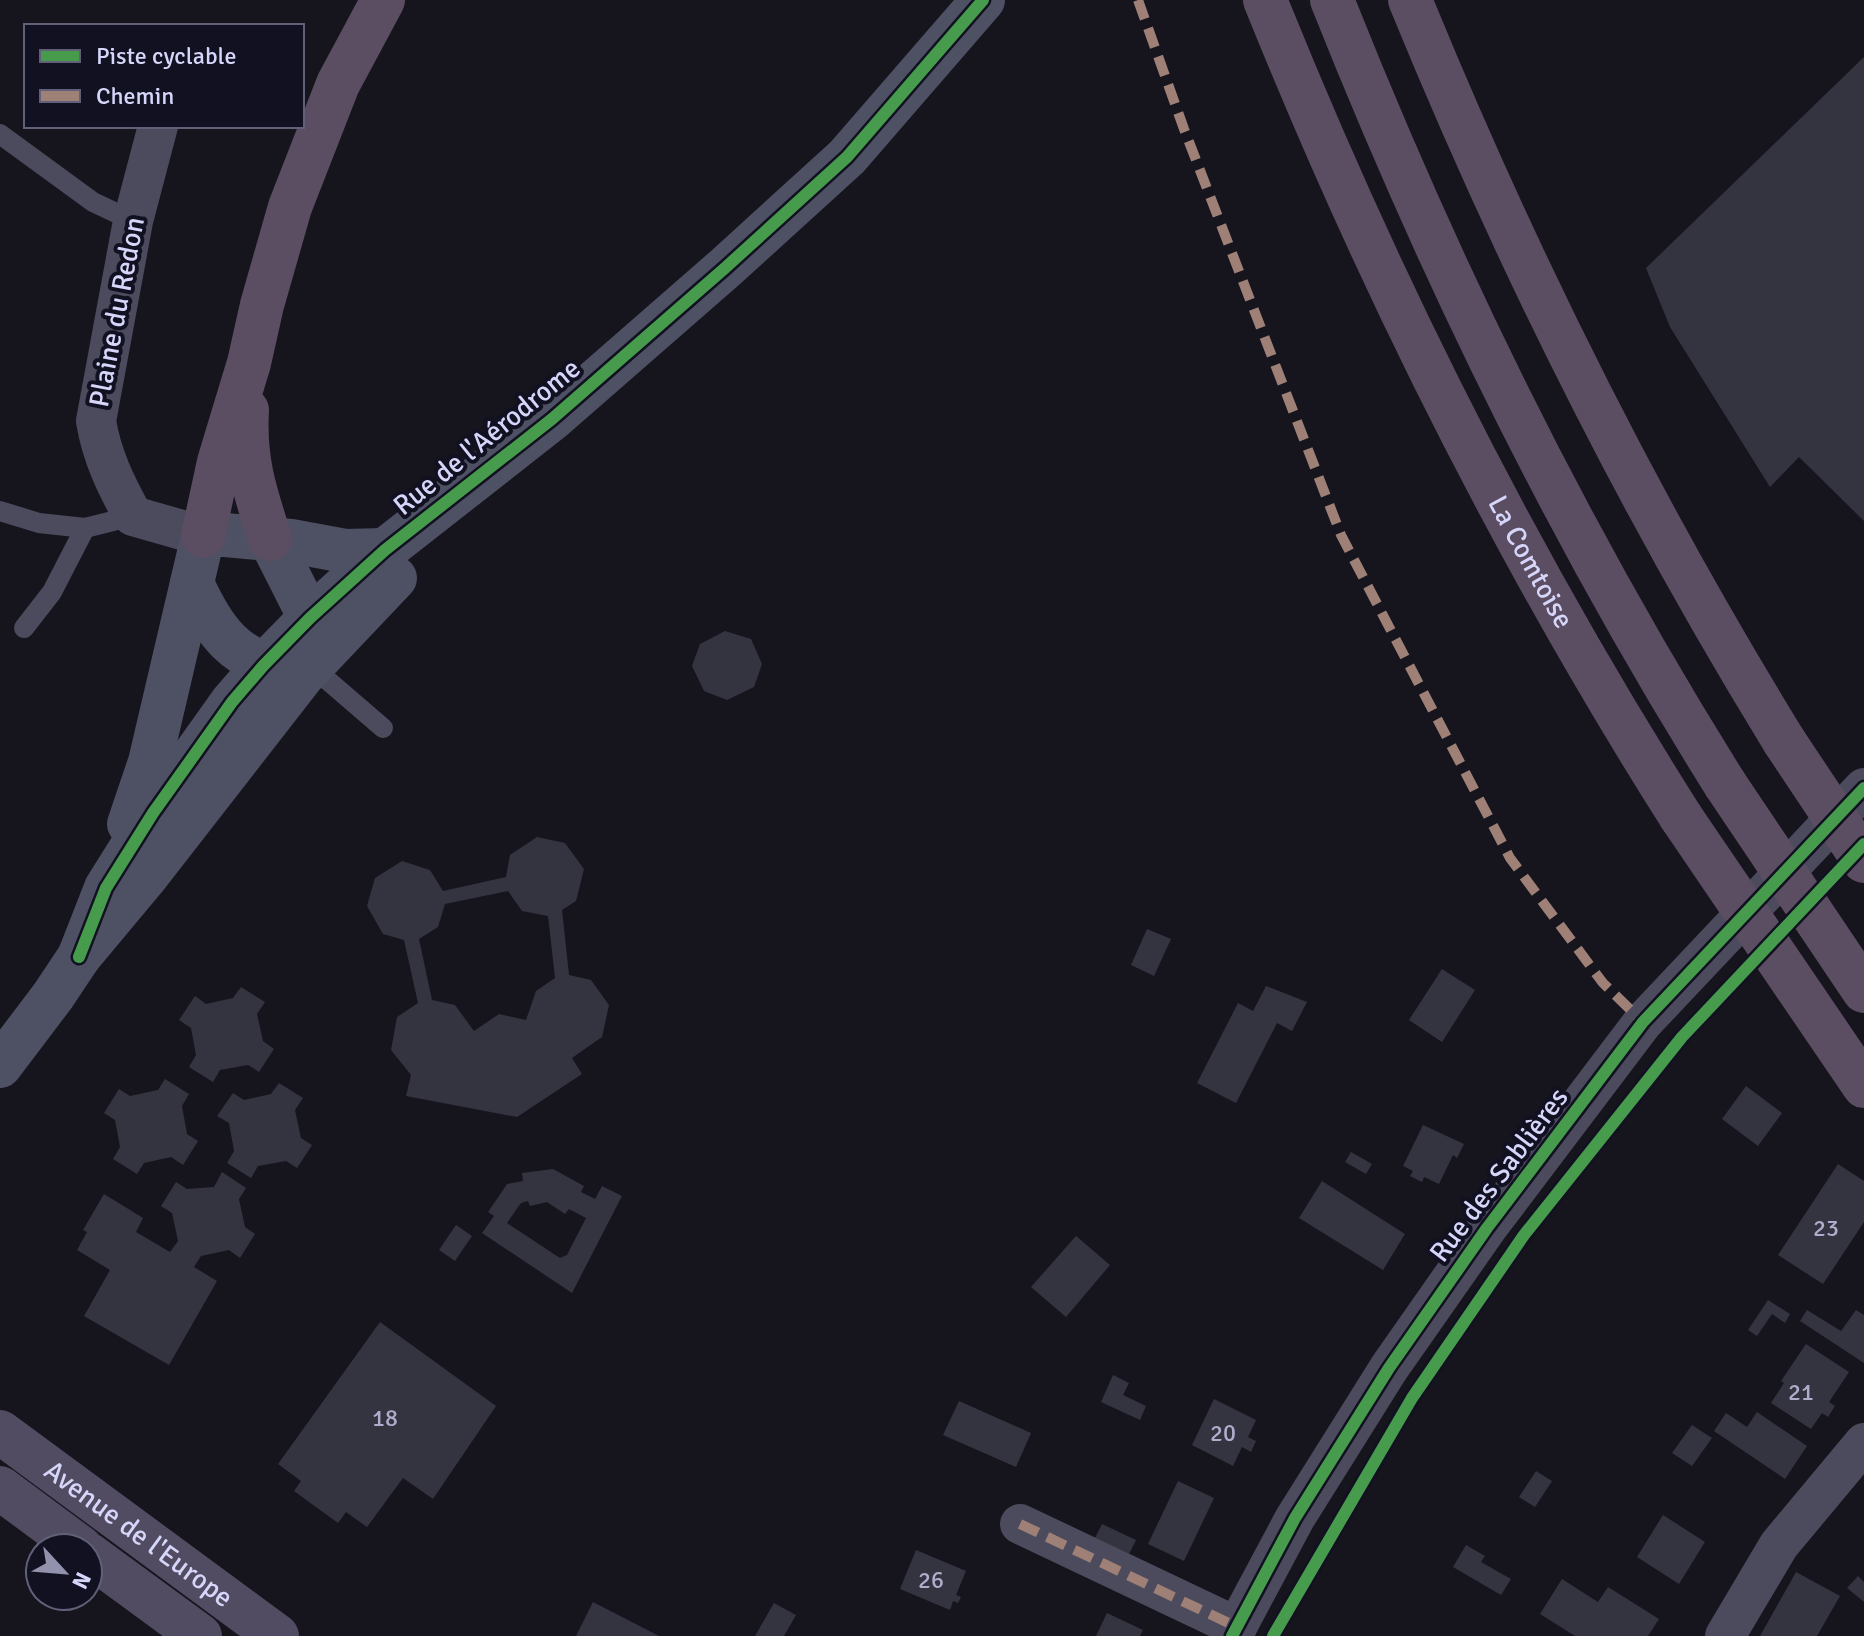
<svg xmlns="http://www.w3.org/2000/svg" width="1864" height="1636" viewBox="0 0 1864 1636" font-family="Signika,sans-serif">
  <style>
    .building { fill: #343340; fill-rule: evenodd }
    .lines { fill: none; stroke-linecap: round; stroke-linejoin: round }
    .lane { stroke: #4b4b5d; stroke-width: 20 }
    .street { stroke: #4b4b5d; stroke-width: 40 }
    .secondary { stroke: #4e5063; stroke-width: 44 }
    .primary { stroke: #524c62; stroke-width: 44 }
    .highway { stroke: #5c4e62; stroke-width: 44 }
    .highway-bridge { stroke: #5c4e62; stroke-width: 44 }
    .quiet { stroke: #9e8076; stroke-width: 10; stroke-dasharray: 20 10; stroke-linecap: butt }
    .cycleway-casing { stroke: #121122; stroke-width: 17 }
    .cycleway { stroke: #469c4c; stroke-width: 12 }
    .labels { text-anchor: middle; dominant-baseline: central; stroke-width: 8; stroke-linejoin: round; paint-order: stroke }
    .number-label { font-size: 24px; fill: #aeadcc }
    .street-label { font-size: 28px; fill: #d6d6fa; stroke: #121122 }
  </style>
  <rect width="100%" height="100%" fill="#16151e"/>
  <g class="building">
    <polygon points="1864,57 1864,521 1799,457 1770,487 1670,327 1646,268"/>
    <polygon points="725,631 751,639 762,664 754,687 727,700 704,691 692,666 700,644"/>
    <path d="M 537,837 L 565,843 L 584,869 L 576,901 L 562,910 L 569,975 L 591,980 L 609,1005 L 602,1037 L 572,1058 L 582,1074 L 517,1117 L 406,1096 L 411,1075 L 391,1050 L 397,1017 L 418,1003 L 404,940 L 383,934 L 367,906 L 375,878 L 402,861 L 430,870 L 443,891 L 506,877 L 510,855 ZM 508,891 L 522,911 L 548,916 L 555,978 L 536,991 L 526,1020 L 499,1014 L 474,1031 L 455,1005 L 432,1000 L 419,939 L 438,927 L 445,904 Z"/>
    <polygon points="1147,929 1171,939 1154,976 1131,965"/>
    <polygon points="1442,969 1475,990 1442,1042 1409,1020"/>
    <polygon points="1266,986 1307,1002 1292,1031 1277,1023 1236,1103 1197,1083 1238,1003 1253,1011"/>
    <polygon points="241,987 265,1002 257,1014 263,1041 274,1049 259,1072 248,1065 220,1070 213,1082 189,1067 196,1055 191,1028 179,1020 195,996 206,1004 233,998"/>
    <polygon points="165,1079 189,1094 182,1106 187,1134 198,1141 183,1165 171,1157 144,1163 137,1174 113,1159 120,1147 115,1120 104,1113 119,1089 130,1096 158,1090"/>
    <polygon points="279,1083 303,1098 295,1110 301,1138 312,1145 297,1168 286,1161 258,1166 251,1178 227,1163 234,1151 229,1123 217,1116 233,1093 244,1100 271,1094"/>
    <polygon points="1746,1086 1782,1113 1758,1146 1722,1119"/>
    <polygon points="1423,1125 1464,1144 1457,1158 1453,1155 1439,1184 1424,1177 1422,1182 1410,1176 1413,1171 1403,1166"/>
    <polygon points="1351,1152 1372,1164 1366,1174 1345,1162"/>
    <polygon points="1838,1164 1864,1181 1864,1222 1823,1284 1778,1255"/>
    <path d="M 553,1169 L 584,1186 L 581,1192 L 595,1199 L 602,1186 L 622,1196 L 572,1293 L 482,1233 L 494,1216 L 488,1212 L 507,1184 L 523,1181 L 522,1173 ZM 528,1201 L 530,1206 L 547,1202 L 565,1214 L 569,1209 L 586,1218 L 567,1255 L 560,1258 L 507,1223 L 521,1203 Z"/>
    <polygon points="222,1172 246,1188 239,1199 245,1227 255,1234 240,1258 229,1250 201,1256 194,1267 217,1281 169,1365 84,1316 110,1270 77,1250 87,1232 83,1230 104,1194 143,1218 136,1232 170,1252 178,1241 172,1213 161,1206 176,1182 187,1189 214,1187"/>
    <polygon points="1322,1181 1405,1234 1383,1270 1299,1218"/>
    <polygon points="456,1225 472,1236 455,1261 439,1250"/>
    <polygon points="1076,1236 1110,1265 1066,1317 1031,1287"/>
    <polygon points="1768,1300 1790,1314 1785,1323 1772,1314 1757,1336 1748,1330"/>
    <polygon points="1807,1310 1841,1331 1856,1310 1864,1315 1864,1363 1800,1321"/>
    <polygon points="380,1322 496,1406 433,1499 403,1478 367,1527 346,1512 338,1523 294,1491 301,1481 278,1464"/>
    <polygon points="1806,1344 1849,1372 1829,1402 1835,1406 1828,1417 1822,1413 1811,1429 1771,1403 1784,1383 1781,1381"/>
    <polygon points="1113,1375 1129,1383 1123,1395 1146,1406 1140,1420 1101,1402"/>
    <polygon points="1214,1399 1256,1420 1248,1437 1256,1441 1251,1452 1242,1447 1233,1466 1192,1445"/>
    <polygon points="959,1401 1031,1433 1016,1467 943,1435"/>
    <polygon points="1757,1412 1807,1446 1785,1479 1714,1431 1726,1413 1747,1427"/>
    <polygon points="1692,1425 1712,1438 1692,1466 1672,1453"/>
    <polygon points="1536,1471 1552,1481 1535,1507 1519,1497"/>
    <polygon points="1178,1481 1214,1498 1184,1561 1148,1544"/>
    <polygon points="1663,1515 1705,1542 1679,1584 1637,1557"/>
    <polygon points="1102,1524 1136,1540 1129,1554 1095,1538"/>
    <polygon points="1466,1545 1485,1556 1481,1562 1511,1579 1501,1595 1453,1567"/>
    <polygon points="916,1550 966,1571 956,1595 961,1597 958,1603 953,1601 950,1610 900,1589"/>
    <polygon points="1796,1572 1840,1596 1817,1636 1760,1636"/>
    <polygon points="1858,1576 1864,1582 1864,1602 1847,1588"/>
    <polygon points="1562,1579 1598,1602 1608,1587 1659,1619 1648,1636 1575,1636 1540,1614"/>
    <polygon points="593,1602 659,1636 576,1636"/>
    <polygon points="774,1603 796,1615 784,1636 755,1636"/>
    <polygon points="1107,1613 1143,1630 1140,1636 1096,1636"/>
  </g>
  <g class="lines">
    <g class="lane">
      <polyline points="0,134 93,202 133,221"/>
      <polyline points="0,511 39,523 85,528 133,516"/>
      <polyline points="24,628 52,592 85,528"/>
      <polyline points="311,666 383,728"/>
    </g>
    <g class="street">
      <path d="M 158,126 L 133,221 L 96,421 C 102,457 116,485 133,516 L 203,536"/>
      <polyline points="1020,1524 1237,1627"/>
      <polyline points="1232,1636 1295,1518 1389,1368 1487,1228 1643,1022 1864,788"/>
      <polyline points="1725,1636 1779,1545 1864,1443"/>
    </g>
    <g class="secondary">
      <polyline points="270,539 310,618 320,645"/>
      <path d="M 192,583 C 214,632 235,660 289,672"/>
      <polyline points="129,824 150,762 203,536 214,534 291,541 345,551 385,550"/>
      <polyline points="79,957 106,888 153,813 232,702 263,666 310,618 385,550 552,419 725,268 847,157 983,0"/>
      <polyline points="0,1066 53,996 79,957 145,878 303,675 395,578"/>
    </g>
    <g class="primary">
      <path id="s1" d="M 0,1432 L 277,1636"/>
      <polyline points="0,1488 81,1548"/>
      <polyline points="88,1554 200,1636"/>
    </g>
    <g class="highway">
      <path id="s2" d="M 1265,0 C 1380,286 1516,557 1681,817"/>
      <path d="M 1332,0 C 1440,272 1570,537 1725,784"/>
      <path d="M 1410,0 C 1515,257 1639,505 1784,741"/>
      <path d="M 247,410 C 244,460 255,492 270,539"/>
      <polyline points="203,536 219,462 249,363 262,305 290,207 338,84 383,0"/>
    </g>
    <g class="highway-bridge">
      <polyline points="1784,741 1864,861"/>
      <polyline points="1725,784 1864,991"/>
      <polyline points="1681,817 1864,1086"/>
    </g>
    <g class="quiet">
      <polyline points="1138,0 1184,129 1341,535 1510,858 1603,983 1643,1022"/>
      <polyline points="1020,1524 1237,1627"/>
    </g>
    <defs>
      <g id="cycleway">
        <polyline points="79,957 106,888 153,813 232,702 263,666 310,618 385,550 552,419 725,268 847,157 983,0"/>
        <polyline points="1232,1636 1295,1518 1389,1368 1487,1228 1643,1022 1864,788"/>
        <polyline points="1273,1636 1412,1398 1524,1235 1682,1037 1864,844"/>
      </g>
    </defs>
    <use href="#cycleway" class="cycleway-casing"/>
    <use href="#cycleway" class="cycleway"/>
  </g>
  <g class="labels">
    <g class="number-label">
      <text x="1826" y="1228">23</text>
      <text x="1801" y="1392">21</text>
      <text x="385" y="1418">18</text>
      <text x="1223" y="1433">20</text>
      <text x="931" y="1580">26</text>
    </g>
    <g class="street-label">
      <text transform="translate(117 312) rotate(-79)">Plaine du Redon</text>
      <text transform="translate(487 437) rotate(-39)">Rue de l'Aérodrome</text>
      <text stroke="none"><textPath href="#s2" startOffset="622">La Comtoise</textPath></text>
      <text transform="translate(1499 1175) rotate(-53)">Rue des Sablières</text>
      <text stroke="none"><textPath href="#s1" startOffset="172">Avenue de l'Europe</textPath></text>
    </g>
  </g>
  <rect x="24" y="24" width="280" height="104" fill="#121122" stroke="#606078" stroke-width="2"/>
  <rect x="40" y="50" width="40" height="12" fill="#469c4c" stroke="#606078" stroke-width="2"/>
  <text x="96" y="64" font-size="24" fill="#d6d6fa">Piste cyclable</text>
  <rect x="40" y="90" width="40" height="12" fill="#9e8076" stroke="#606078" stroke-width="2"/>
  <text x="96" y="104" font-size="24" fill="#d6d6fa">Chemin</text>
  <g transform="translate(64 1572) rotate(116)"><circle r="38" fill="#121122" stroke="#606078" stroke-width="2"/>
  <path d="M0-6L14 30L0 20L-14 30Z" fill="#9392ad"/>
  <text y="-12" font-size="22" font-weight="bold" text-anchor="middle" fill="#d6d6fa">N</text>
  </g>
</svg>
